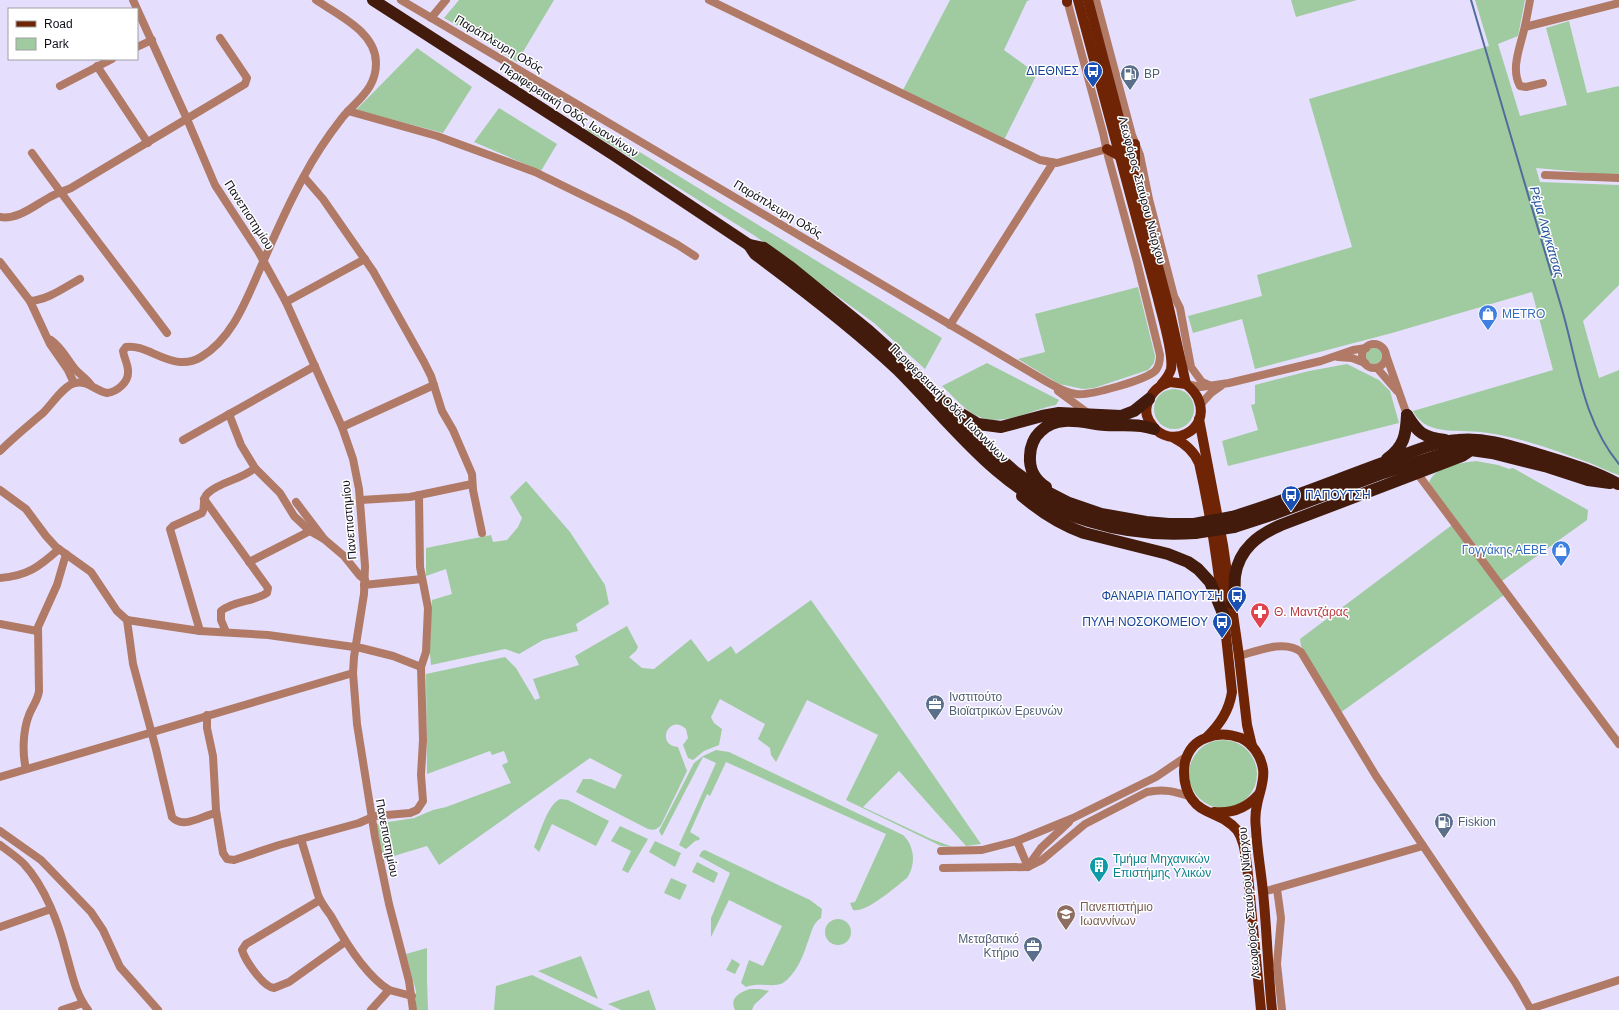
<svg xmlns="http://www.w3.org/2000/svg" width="1619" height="1010" viewBox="0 0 1619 1010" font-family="Helvetica,sans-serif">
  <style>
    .green { fill: #a0cba0 }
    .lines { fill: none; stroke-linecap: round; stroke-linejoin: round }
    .stream { stroke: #516c9c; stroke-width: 2 }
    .minor { stroke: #b07a67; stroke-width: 8 }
    .major { stroke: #6f2505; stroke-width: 10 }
    .highway { stroke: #421b0c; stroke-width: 12 }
    .highway-bridge { stroke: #421b0c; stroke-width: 12 }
    .labels { text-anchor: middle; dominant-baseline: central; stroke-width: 3; stroke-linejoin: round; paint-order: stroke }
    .street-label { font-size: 12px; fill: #12101a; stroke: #fff }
    .transit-label { font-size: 12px; fill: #164399; stroke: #fff; text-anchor: end }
    .service-label { font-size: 12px; fill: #4e5e75; stroke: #fff; text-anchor: start }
    .shop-label { font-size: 12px; fill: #366cbe; stroke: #fff; text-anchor: start }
    .health-label { font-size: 12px; fill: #be3a42; stroke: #fff; text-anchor: start }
    .culture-label { font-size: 12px; fill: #0d838f; stroke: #fff; text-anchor: start }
    .education-label { font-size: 12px; fill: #785e54; stroke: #fff; text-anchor: start }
    .water-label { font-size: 13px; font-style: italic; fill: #2353a0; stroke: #fff }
  </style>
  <rect width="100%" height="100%" fill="#e5dffd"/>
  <g class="green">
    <polygon points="459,0 554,0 517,62 480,38 444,18"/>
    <polygon points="950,0 1030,0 1027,1 1004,50 1037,74 1004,140 903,90"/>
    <polygon points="1291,0 1357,0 1296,17"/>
    <path d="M 1475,0 L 1525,0 L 1518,36 L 1498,44 L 1520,116 L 1567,105 L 1546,28 L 1569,21 L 1587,93 L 1619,86 L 1619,174 L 1603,174 L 1536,168 L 1540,182 L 1619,185 L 1619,285 L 1583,321 L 1599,378 L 1619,370 L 1619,475 C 1609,472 1600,467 1590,463 C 1557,451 1523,438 1488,433 C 1462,428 1427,438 1413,411 L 1553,370 L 1532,292 L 1392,333 L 1255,369 L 1242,319 L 1193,333 L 1188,316 L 1262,296 L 1257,275 L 1352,247 L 1309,99 L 1489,46 Z"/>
    <polygon points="417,48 472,87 443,133 356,110"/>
    <polygon points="499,108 557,144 541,171 474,142"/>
    <polygon points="591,122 942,338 925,369 874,323 755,236 587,130"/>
    <polygon points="1138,287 1155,356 1154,363 1148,370 1094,388 1083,389 1059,384 1018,359 1045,352 1035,314"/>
    <circle cx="1374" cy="356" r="8"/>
    <path d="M 987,363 L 1059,400 L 1056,405 C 1030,410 997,430 972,413 C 961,406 952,395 942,386 Z"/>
    <polygon points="1347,364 1379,380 1390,391 1399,423 1228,466 1222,441 1258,430 1251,405 1255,404 1255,385 1309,371"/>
    <circle cx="1174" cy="409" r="20"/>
    <path d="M 1476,461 L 1498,465 L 1509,469 L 1513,468 L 1588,510 L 1587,520 L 1502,581 L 1429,483 C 1434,466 1461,463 1476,461 Z"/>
    <polygon points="526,481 570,532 605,585 609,604 576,624 578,631 543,640 519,654 505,649 431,665 429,644 432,600 452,594 446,569 426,576 426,548 491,535 493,542 507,540 518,527 522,518 510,497"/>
    <polygon points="1452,525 1504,595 1340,713 1301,646 1300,639"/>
    <path d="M 811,600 L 881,699 L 981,844 L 966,846 L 899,771 L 863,807 L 931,839 L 953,847 L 941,846 L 846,800 L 878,735 L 807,700 L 776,762 L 771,755 L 770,748 L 758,739 L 765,724 L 720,699 L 711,717 L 714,723 L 722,729 L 719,745 L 704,751 L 693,760 L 688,758 L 683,745 L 688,738 L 686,729 C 669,713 655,745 678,747 L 687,771 L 661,825 C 657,830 652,831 646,828 L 576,792 L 583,779 L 591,779 L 615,789 L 622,775 L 590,758 L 439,865 L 427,846 L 384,859 L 376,824 L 414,818 L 433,810 L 446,807 L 511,783 L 502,765 L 508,762 L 504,751 L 492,755 L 490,751 L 427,774 L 426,674 L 505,657 L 516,668 L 535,700 L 540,698 L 533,679 L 579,665 L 575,656 L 627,626 L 638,647 L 636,651 L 629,657 L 642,668 L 654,669 L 691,639 L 708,662 L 731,646 L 736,654 Z"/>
    <circle cx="1223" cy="774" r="34"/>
    <path d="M 716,750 L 729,752 L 903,835 C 915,846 916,865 907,878 C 895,887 867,913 853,910 L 850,903 L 855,902 L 886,834 L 726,762 L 710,796 L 707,794 L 690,832 L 700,838 L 699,840 L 695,841 L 686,849 L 679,845 L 716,763 L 703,757 L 662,836 L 659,831 L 694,763 L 703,756 Z"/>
    <path d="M 560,799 L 568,800 L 609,821 L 596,846 L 552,824 L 539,852 L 534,847 C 540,834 547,805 560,799 Z"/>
    <polygon points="620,826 648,839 628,873 622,870 631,851 611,841"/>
    <polygon points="655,841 681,853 675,867 649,852"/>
    <path d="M 705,850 L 810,900 L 822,909 L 821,918 C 812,923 811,935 807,944 C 803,957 795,975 783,983 C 773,988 760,982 746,987 L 741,983 L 749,960 L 763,966 L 782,926 L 729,900 L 711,937 L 711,918 L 730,873 L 699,856 L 702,851 Z"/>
    <polygon points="697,862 718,873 714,883 692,872"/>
    <polygon points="671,878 687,885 680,900 664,893"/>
    <circle cx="838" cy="932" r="13"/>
    <polygon points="427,948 427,980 428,1010 416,1010 416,991 406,954"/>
    <polygon points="581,956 598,999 538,971"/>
    <polygon points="732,959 740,964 735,974 726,970"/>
    <polygon points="532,975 604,1010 494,1010 496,986"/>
    <path d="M 750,989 L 760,989 L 769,991 L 754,1005 L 752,1010 L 735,1010 C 729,998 740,992 750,989 Z"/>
    <polygon points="649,990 656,1010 621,1010 608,1004"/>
  </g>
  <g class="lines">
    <path class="stream" d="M 1471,0 C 1500,102 1531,204 1561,306 C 1577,359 1582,420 1619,464"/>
    <g class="minor">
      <polyline points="133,0 187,119 215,185 258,251 286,302 342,427 353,459 359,489 365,566 364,594 354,657 353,673 357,724 375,837 389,904 409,981 413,1010"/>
      <path d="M 401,0 L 1047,382 C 1056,387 1066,393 1076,394 C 1089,396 1147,380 1156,370 C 1159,366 1160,360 1160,355 L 1137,262 L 1108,156 L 1103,133 L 1067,0"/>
      <polyline points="709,0 1040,160 1057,163 1107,149"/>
      <polyline points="1096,0 1132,135 1140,155 1149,199 1174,296 1180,308 1191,367 1202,382 1211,386"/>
      <path d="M 1530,0 C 1528,11 1526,23 1523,34 C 1519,50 1511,70 1520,86 L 1526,87 L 1543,83"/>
      <polyline points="431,18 446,0"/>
      <polyline points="1525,27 1619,3"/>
      <polyline points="137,47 152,40"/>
      <polyline points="97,66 148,143"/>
      <polyline points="60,86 112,59"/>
      <polyline points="348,111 437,136 535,172 625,216 678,245 695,256"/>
      <path d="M 32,153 C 76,214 122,273 167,333"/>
      <polyline points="1545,175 1619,178"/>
      <polyline points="304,177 323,199 373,271 424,362 431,376 442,411 453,430 472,474 473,490 482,533"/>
      <path d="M 0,217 C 18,220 35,205 50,197 C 57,193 64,191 71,188 L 245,84 L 247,78 L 220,38"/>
      <polyline points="0,262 30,301 50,344 68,370 74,383"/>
      <path d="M 30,301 C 48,300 65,287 80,279"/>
      <polyline points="286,302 365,259"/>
      <polyline points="950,325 1053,163"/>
      <path d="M 51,340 C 62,348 67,359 75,369 C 80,375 86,378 91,385"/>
      <circle cx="1374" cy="356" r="12"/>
      <polyline points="1386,355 1407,415"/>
      <polyline points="1338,357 1352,358 1365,363"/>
      <polyline points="1377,368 1397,391"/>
      <polyline points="1186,384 1201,387 1229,383 1321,361 1353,350 1366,348"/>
      <polyline points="1058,391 1089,414"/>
      <polyline points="1200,405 1211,393 1221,386"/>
      <polyline points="229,414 241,445 255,468 280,493 294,516 310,531 324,539"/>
      <polyline points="342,427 434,385"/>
      <polyline points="183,440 315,366"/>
      <path d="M 0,451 C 14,437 29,425 44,412 C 52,404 64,385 75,383 C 87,380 96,391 107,393 C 117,392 129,382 128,371 C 128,364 124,358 123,351 L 126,347 C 148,343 173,374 201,357 C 235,337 248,294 264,260 C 276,232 289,203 304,176 C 315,155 328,136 342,118 C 351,107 363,98 370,86 C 374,79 376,70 376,63 C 376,32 338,15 316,0"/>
      <polyline points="1417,473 1619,744"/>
      <polyline points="0,490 26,509 46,536 56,547 91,572 117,611 127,620 200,631 268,635 361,648 393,656 421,667"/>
      <path d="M 204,499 L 268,588 L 267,593 C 253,602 233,601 221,611 L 221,620 L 226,632"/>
      <polyline points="361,500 410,497 472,484"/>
      <polyline points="296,502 324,539 344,556 360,576 365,580"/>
      <polyline points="249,562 310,531"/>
      <path d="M 0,578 C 27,576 39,567 59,549"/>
      <polyline points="364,585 422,579"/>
      <path d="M 127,620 L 133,664 L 156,749 L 172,817 C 183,830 203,815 216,813"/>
      <polyline points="0,624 37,631"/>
      <path d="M 200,631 L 170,529 L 173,526 L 202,513 C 206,507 201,499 208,493 C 221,481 241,480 255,468"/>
      <path d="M 1239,656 C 1257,651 1285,639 1301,652 L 1376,776 L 1515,982 L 1531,1010"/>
      <polyline points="207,715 207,728 213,756 216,810 223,853 227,859 234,860 279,845 359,823 375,816 410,813 417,810 423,801 421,775 423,740 421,667 426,652 428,608 420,567 419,495"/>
      <path d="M 26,769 C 22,753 23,730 29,715 C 32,707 38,700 39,691 L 38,627 L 57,585 L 66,554"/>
      <polyline points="0,777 353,673"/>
      <polyline points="0,831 41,860 91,912 103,930 120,967 158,1010"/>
      <path d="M 301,839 L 318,895 C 321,903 326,909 331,916 C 344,940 365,975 389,990"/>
      <polyline points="1017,841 1028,867"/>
      <path d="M 0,845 C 8,851 17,857 24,864 C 45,887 59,924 66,953 C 72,973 75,993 88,1010"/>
      <polyline points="941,851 982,850 1017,841 1073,818 1156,777 1187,756"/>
      <polyline points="1028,866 1041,848 1069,822"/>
      <path d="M 943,868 L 1028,867 L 1042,860 L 1085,824 L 1147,792 C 1164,788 1176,792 1191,797"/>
      <polyline points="1277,889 1281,918 1277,964 1282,1010"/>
      <polyline points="1263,892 1423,846"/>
      <path d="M 320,900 L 246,944 L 242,950 C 245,960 263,987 274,988 L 289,982 L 345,942"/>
      <polyline points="0,927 51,909"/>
      <polyline points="1530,1009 1619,980"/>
      <polyline points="62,1010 83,1003"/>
      <polyline points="371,1010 389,990 412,996"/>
    </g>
    <g class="major">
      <path d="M 1078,0 L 1158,299 C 1162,316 1174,354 1171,369 C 1169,376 1165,380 1161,385"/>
      <polyline points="1088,0 1169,308 1186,384"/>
      <polyline points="1067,2 1067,0"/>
      <polyline points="1107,149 1120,156"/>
      <polyline points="1135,164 1135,144"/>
      <path d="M 1170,382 L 1186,384 C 1192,389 1197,394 1199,401 C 1210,430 1170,451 1152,425 C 1147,419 1145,412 1147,405 C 1151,392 1158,386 1170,382 Z"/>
      <polyline points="1199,419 1223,545 1239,656 1247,725 1252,746"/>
      <path d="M 1174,438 C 1186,444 1194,451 1199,463 C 1216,538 1224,615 1232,692 C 1229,711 1220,724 1207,737"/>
      <path d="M 1214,812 C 1233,814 1247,808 1259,794"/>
      <path d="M 1261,1010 L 1247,865 C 1245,853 1244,840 1237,830 C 1227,818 1214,816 1201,808 C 1186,798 1182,779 1185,762 C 1188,751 1194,742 1206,738 C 1217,733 1230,734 1241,738 C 1253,744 1261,756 1263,769 C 1265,781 1259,793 1257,805 C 1255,813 1255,821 1256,829 C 1257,850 1261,871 1263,892 C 1267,931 1268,971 1272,1010"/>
    </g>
    <g class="highway">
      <polyline points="373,0 614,155 749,245 764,248 789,266 869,331 908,366 987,447 1014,471 1032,484 1069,503 1101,514 1146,522 1169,524 1194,524"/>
      <path d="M 749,245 L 755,254 L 763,260 C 810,295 857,331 899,371 C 932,404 961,440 996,470 C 1051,518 1124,538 1195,533"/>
      <polyline points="960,413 978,424 1001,427 1042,416 1059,413 1121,416 1134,411 1149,399"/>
      <path d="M 1407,415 C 1418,433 1423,437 1445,440"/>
      <path d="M 1387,459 C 1404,447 1406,435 1407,415"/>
      <path d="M 1046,487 C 1035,480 1029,469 1030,456 C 1030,447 1034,437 1041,431 C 1058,414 1084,423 1105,425 C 1122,426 1139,423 1154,429"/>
      <path d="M 1022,496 C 1041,512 1061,525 1084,533 L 1168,554 L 1188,562 L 1198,569 L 1210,582 L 1224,616"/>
      <path d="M 1232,517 C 1283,502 1333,481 1383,463 C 1407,454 1432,442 1458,440 C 1488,437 1516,448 1544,456 C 1570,464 1594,471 1618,484"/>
      <polyline points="1234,527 1274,514 1383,473 1452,451 1471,450 1492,453 1548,467 1588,480 1610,483"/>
      <path d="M 1232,603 C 1236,594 1234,585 1235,576 C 1239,549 1258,535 1281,525 L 1462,456 L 1468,452"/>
    </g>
    <g class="highway-bridge">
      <polyline points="1194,524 1232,517"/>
      <polyline points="1195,533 1234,527"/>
    </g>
  </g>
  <defs>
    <symbol id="bus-pin" viewBox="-11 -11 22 30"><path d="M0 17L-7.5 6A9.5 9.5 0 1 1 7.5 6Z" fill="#1a4fb4" stroke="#fff"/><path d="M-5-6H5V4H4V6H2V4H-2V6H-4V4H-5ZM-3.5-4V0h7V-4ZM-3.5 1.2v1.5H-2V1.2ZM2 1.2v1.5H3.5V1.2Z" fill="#fff"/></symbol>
    <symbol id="fuel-pin" viewBox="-11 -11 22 30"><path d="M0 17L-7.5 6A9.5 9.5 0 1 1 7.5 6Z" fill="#5c6f8a" stroke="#fff"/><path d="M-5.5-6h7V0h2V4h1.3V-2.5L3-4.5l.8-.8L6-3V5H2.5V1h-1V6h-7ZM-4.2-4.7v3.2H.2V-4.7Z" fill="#fff"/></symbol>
    <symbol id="shop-pin" viewBox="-11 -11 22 30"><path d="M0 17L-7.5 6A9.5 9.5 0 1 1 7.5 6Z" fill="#3f7fe0" stroke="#fff"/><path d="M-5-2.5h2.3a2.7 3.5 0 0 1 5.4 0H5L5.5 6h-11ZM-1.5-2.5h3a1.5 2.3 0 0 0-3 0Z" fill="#fff"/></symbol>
    <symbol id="pharmacy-pin" viewBox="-11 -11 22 30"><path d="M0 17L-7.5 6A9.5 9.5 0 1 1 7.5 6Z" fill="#e0444e" stroke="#fff"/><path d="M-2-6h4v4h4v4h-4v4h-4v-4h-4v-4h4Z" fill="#fff"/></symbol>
    <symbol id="office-pin" viewBox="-11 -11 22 30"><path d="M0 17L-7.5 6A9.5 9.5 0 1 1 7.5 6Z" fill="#5c6f8a" stroke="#fff"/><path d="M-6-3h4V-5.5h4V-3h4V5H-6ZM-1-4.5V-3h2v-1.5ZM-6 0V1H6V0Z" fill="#fff"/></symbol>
    <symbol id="building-pin" viewBox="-11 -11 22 30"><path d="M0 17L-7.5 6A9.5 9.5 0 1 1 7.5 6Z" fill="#0f9aa8" stroke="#fff"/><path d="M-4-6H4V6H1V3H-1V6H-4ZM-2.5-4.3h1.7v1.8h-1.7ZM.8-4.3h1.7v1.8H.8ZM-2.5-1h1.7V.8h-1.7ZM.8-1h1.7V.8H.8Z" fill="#fff"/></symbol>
    <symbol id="university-pin" viewBox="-11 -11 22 30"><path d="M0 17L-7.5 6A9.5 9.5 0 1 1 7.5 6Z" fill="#8d6e63" stroke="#fff"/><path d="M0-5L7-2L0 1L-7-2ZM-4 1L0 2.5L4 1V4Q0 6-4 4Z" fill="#fff"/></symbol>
  </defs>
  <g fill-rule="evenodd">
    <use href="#bus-pin" x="1082" y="60" width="22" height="30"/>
    <use href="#fuel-pin" x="1119" y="63" width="22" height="30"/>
    <use href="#shop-pin" x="1477" y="303" width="22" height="30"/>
    <use href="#bus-pin" x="1280" y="484" width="22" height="30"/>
    <use href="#shop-pin" x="1550" y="539" width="22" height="30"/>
    <use href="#bus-pin" x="1226" y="585" width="22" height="30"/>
    <use href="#pharmacy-pin" x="1249" y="601" width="22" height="30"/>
    <use href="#bus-pin" x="1211" y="611" width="22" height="30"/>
    <use href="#office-pin" x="924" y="693" width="22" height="30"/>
    <use href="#fuel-pin" x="1433" y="811" width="22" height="30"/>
    <use href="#building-pin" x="1088" y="855" width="22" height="30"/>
    <use href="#university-pin" x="1055" y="903" width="22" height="30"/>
    <use href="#office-pin" x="1022" y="935" width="22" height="30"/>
  </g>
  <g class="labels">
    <g class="street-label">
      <text transform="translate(499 44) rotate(31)">Παράπλευρη Οδός</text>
      <text transform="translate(569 110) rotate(33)">Περιφερειακή Οδός Ιωαννίνων</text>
      <text transform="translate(1142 190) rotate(75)">Λεωφόρος Σταύρου Νιάρχου</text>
      <text transform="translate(778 209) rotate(31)">Παράπλευρη Οδός</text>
      <text transform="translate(249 215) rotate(57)">Πανεπιστημίου</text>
      <text transform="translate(949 403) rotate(45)">Περιφερειακή Οδός Ιωαννίνων</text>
      <text transform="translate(349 520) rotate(-95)">Πανεπιστημίου</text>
      <text transform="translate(387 838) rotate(79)">Πανεπιστημίου</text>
      <text transform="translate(1249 903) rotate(-95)">Λεωφόρος Σταύρου Νιάρχου</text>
    </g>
    <g class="transit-label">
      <text x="1079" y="71">ΔΙΕΘΝΕΣ</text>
      <text x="1305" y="495" text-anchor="start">ΠΑΠΟΥΤΣΗ</text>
      <text x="1223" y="596">ΦΑΝΑΡΙΑ ΠΑΠΟΥΤΣΗ</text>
      <text x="1208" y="622">ΠΥΛΗ ΝΟΣΟΚΟΜΕΙΟΥ</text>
    </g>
    <g class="service-label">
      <text x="1144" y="74">BP</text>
      <text x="949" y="697">Ινστιτούτο<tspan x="949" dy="14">Βιοϊατρικών Ερευνών</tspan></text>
      <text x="1458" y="822">Fiskion</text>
      <text x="1019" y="939" text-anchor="end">Μεταβατικό<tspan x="1019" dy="14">Κτήριο</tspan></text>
    </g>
    <g class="shop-label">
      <text x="1502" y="314">METRO</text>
      <text x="1547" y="550" text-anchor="end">Γογγάκης ΑΕΒΕ</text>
    </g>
    <g class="health-label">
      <text x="1274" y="612">Θ. Μαντζάρας</text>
    </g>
    <g class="culture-label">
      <text x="1113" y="859">Τμήμα Μηχανικών<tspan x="1113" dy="14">Επιστήμης Υλικών</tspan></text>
    </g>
    <g class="education-label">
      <text x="1080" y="907">Πανεπιστήμιο<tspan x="1080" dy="14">Ιωαννίνων</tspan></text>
    </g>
    <g class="water-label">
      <text transform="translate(1547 232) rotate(74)">Ρέμα Λαγκάτσας</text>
    </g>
  </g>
  <rect x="8" y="8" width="130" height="52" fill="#ffffff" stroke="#a09fa3"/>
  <rect x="16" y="21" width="20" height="6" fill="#6f2505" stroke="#a09fa3"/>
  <text x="44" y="28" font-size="12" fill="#12101a">Road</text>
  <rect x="16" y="38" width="20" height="12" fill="#a0cba0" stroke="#a09fa3"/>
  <text x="44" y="48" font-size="12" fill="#12101a">Park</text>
</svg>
